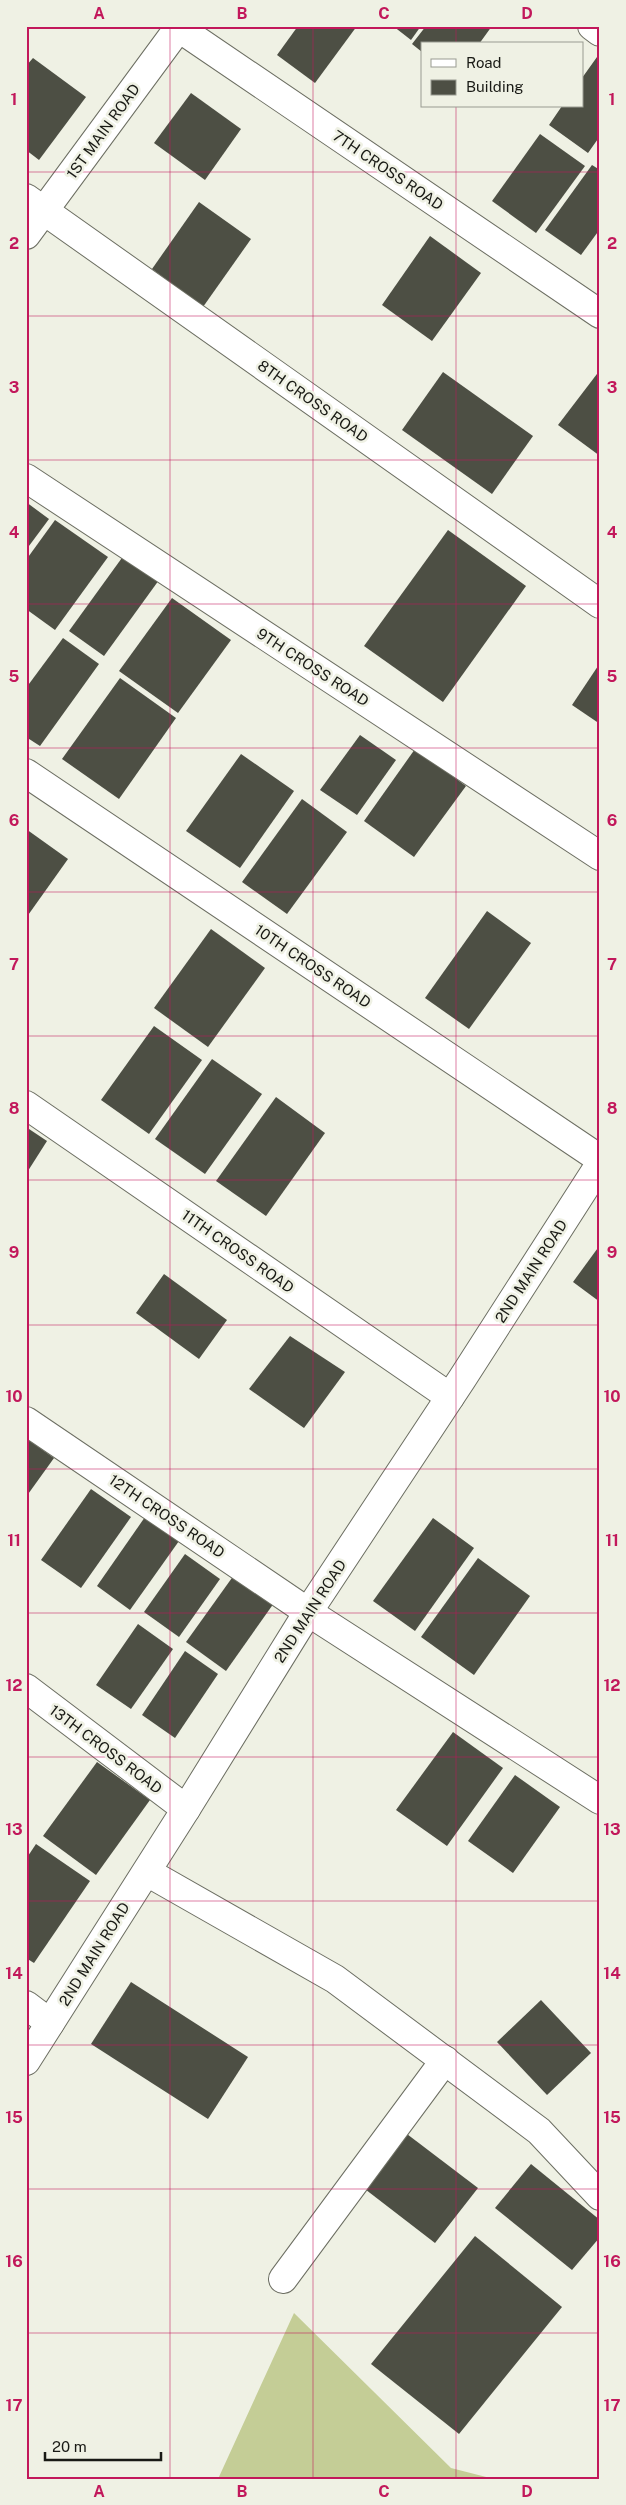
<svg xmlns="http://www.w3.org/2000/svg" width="626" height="2505" viewBox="0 0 626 2505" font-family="'Public Sans',sans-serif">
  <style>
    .grass { fill: #c4cd96 }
    .building { fill: #4d4f44 }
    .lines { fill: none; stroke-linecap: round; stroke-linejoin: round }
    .minor-casing { stroke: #6c6e62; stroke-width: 30 }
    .minor { stroke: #fff; stroke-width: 28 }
    .grid { fill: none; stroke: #c2185b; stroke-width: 1; stroke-opacity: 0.55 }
    .labels { text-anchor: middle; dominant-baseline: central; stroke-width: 5; stroke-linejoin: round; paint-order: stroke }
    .street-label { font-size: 15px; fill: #191a15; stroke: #eff1e4 }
    .neatline { fill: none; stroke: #c2185b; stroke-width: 2 }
    .grid-label { font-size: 16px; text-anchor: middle; font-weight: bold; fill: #c2185b }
  </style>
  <rect width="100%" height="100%" fill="#eff1e4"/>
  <polygon class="grass" points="294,2313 451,2468 494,2479 218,2479"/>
  <g class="building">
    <polygon points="298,26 357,26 315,83 277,55"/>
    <polygon points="393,26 421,26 411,40"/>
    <polygon points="426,26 492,26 479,44 422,44 422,52 412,44"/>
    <polygon points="597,57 600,59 600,136 588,153 549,125 562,106 582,106 582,78"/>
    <polygon points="33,58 86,97 39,160 26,150 26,66"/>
    <polygon points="191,93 241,129 205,180 154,143"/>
    <polygon points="540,134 585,166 536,233 492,201"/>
    <polygon points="592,165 600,170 600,229 581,255 545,230"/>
    <polygon points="199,202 251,239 203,307 152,269"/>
    <polygon points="430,236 481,273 432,341 382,305"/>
    <polygon points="600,370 600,456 558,425"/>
    <polygon points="443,372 533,436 492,494 402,430"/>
    <polygon points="26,502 49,519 26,550"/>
    <polygon points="55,520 108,557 55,630 26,609 26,560"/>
    <polygon points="448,530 526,586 443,702 364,646"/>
    <polygon points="124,555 159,580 104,656 69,631"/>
    <polygon points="172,598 231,640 178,713 119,671"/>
    <polygon points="63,638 99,664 40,746 26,737 26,688"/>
    <polygon points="600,663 600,724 572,705"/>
    <polygon points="120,678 176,718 119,799 62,759"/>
    <polygon points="360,735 396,760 357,815 320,790"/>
    <polygon points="415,749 466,786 414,857 364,821"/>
    <polygon points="241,754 294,791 240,868 186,831"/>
    <polygon points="302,799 347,832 287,914 242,882"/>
    <polygon points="26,829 68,859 26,918"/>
    <polygon points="487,911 531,943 469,1029 425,998"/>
    <polygon points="211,929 265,968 208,1047 154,1008"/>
    <polygon points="154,1026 202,1060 149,1134 101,1100"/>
    <polygon points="212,1059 262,1094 205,1174 155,1139"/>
    <polygon points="276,1097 325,1133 266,1216 216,1181"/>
    <polygon points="26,1127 47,1141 26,1174"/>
    <polygon points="600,1245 600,1302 573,1282"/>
    <polygon points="164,1274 227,1320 199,1359 136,1313"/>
    <polygon points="290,1336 345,1372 304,1428 249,1389"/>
    <polygon points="26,1438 54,1458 26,1497"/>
    <polygon points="91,1489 131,1517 81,1588 41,1560"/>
    <polygon points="145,1517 179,1541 130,1610 97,1586"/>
    <polygon points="433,1518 474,1548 415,1631 373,1601"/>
    <polygon points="185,1554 220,1579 179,1637 144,1612"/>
    <polygon points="478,1558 530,1596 474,1675 421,1637"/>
    <polygon points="234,1575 274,1603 226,1671 186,1642"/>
    <polygon points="138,1624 173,1649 131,1709 96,1685"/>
    <polygon points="185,1651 218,1674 175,1738 142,1715"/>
    <polygon points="453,1732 503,1768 447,1846 396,1810"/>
    <polygon points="97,1762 150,1800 96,1875 43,1836"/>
    <polygon points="515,1775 560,1807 513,1873 468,1841"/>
    <polygon points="36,1844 90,1881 34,1963 26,1958 26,1859"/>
    <polygon points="131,1982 248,2057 208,2119 91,2044"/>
    <polygon points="541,2000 591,2053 547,2095 497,2042"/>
    <polygon points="403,2131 478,2188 435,2243 361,2186"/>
    <polygon points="531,2164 600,2220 600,2237 572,2270 495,2208"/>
    <polygon points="475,2236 562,2307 459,2434 371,2364"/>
  </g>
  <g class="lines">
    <defs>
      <g id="minor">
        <polyline points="176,26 600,314"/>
        <polyline points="592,26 600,32"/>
        <polyline points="26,198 600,604"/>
        <polyline points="26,235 180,26"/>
        <polyline points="26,478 600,856"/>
        <polyline points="26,773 600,1159"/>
        <polyline points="26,1105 450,1397"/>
        <polyline points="26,1421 308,1612 600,1800"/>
        <polyline points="26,1688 186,1809"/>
        <polyline points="147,1872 335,1979 539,2131 600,2196"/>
        <polyline points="26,2005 50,2023"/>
        <polyline points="26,2061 186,1809 308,1612 462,1379 600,1164"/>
        <polyline points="283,2279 445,2060"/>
      </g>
    </defs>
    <use href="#minor" class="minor-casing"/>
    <use href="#minor" class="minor"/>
  </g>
  <path class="grid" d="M 170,26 L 170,2479M 313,26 L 313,2479M 456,26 L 456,44M 456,106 L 456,2479M 26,172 L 600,172M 26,316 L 600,316M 26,460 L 600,460M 26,604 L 600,604M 26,748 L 600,748M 26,892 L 600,892M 26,1036 L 600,1036M 26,1180 L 600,1180M 26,1325 L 600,1325M 26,1469 L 600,1469M 26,1613 L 600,1613M 26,1757 L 600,1757M 26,1901 L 600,1901M 26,2045 L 600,2045M 26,2189 L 600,2189M 26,2333 L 600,2333"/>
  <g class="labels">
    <g class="street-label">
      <text transform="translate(103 131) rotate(-54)">1ST MAIN ROAD</text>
      <text transform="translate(388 170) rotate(34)">7TH CROSS ROAD</text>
      <text transform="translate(313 401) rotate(35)">8TH CROSS ROAD</text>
      <text transform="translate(313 667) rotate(33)">9TH CROSS ROAD</text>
      <text transform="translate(313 966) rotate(34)">10TH CROSS ROAD</text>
      <text transform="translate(238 1251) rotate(35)">11TH CROSS ROAD</text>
      <text transform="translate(531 1271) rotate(-57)">2ND MAIN ROAD</text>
      <text transform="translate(167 1516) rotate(34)">12TH CROSS ROAD</text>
      <text transform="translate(310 1611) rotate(-57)">2ND MAIN ROAD</text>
      <text transform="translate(106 1749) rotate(37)">13TH CROSS ROAD</text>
      <text transform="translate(94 1954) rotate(-58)">2ND MAIN ROAD</text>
    </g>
  </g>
  <rect width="626" height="2505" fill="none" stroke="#eff1e4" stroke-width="55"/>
  <rect x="421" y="42" width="162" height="65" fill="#eff1e4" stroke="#999b91"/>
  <rect x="431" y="59" width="25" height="8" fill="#ffffff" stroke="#999b91"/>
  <text x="466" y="68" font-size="15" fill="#191a15">Road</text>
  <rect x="431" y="80" width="25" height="15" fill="#4d4f44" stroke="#999b91"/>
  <text x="466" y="92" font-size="15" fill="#191a15">Building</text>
  <path d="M45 2452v8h116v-8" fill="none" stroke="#191a15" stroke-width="2.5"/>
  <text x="52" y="2452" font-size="15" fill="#191a15" stroke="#eff1e4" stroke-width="4" paint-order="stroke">20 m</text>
  <rect x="28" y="28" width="570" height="2450" class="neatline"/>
  <g class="grid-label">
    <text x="99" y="19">A</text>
    <text x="242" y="19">B</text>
    <text x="384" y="19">C</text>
    <text x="527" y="19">D</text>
    <text x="14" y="105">1</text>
    <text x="612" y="105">1</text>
    <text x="14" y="249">2</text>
    <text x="612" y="249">2</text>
    <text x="14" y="393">3</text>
    <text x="612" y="393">3</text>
    <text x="14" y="538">4</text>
    <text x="612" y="538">4</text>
    <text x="14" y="682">5</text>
    <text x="612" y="682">5</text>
    <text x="14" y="826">6</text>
    <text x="612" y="826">6</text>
    <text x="14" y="970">7</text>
    <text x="612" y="970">7</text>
    <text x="14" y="1114">8</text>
    <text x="612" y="1114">8</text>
    <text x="14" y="1258">9</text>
    <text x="612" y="1258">9</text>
    <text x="14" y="1402">10</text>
    <text x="612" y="1402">10</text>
    <text x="14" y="1546">11</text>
    <text x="612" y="1546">11</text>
    <text x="14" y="1691">12</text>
    <text x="612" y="1691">12</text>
    <text x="14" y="1835">13</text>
    <text x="612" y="1835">13</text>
    <text x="14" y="1979">14</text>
    <text x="612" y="1979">14</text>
    <text x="14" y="2123">15</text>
    <text x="612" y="2123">15</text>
    <text x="14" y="2267">16</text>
    <text x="612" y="2267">16</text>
    <text x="14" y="2411">17</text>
    <text x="612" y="2411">17</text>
    <text x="99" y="2497">A</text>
    <text x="242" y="2497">B</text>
    <text x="384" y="2497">C</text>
    <text x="527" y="2497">D</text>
  </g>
</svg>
